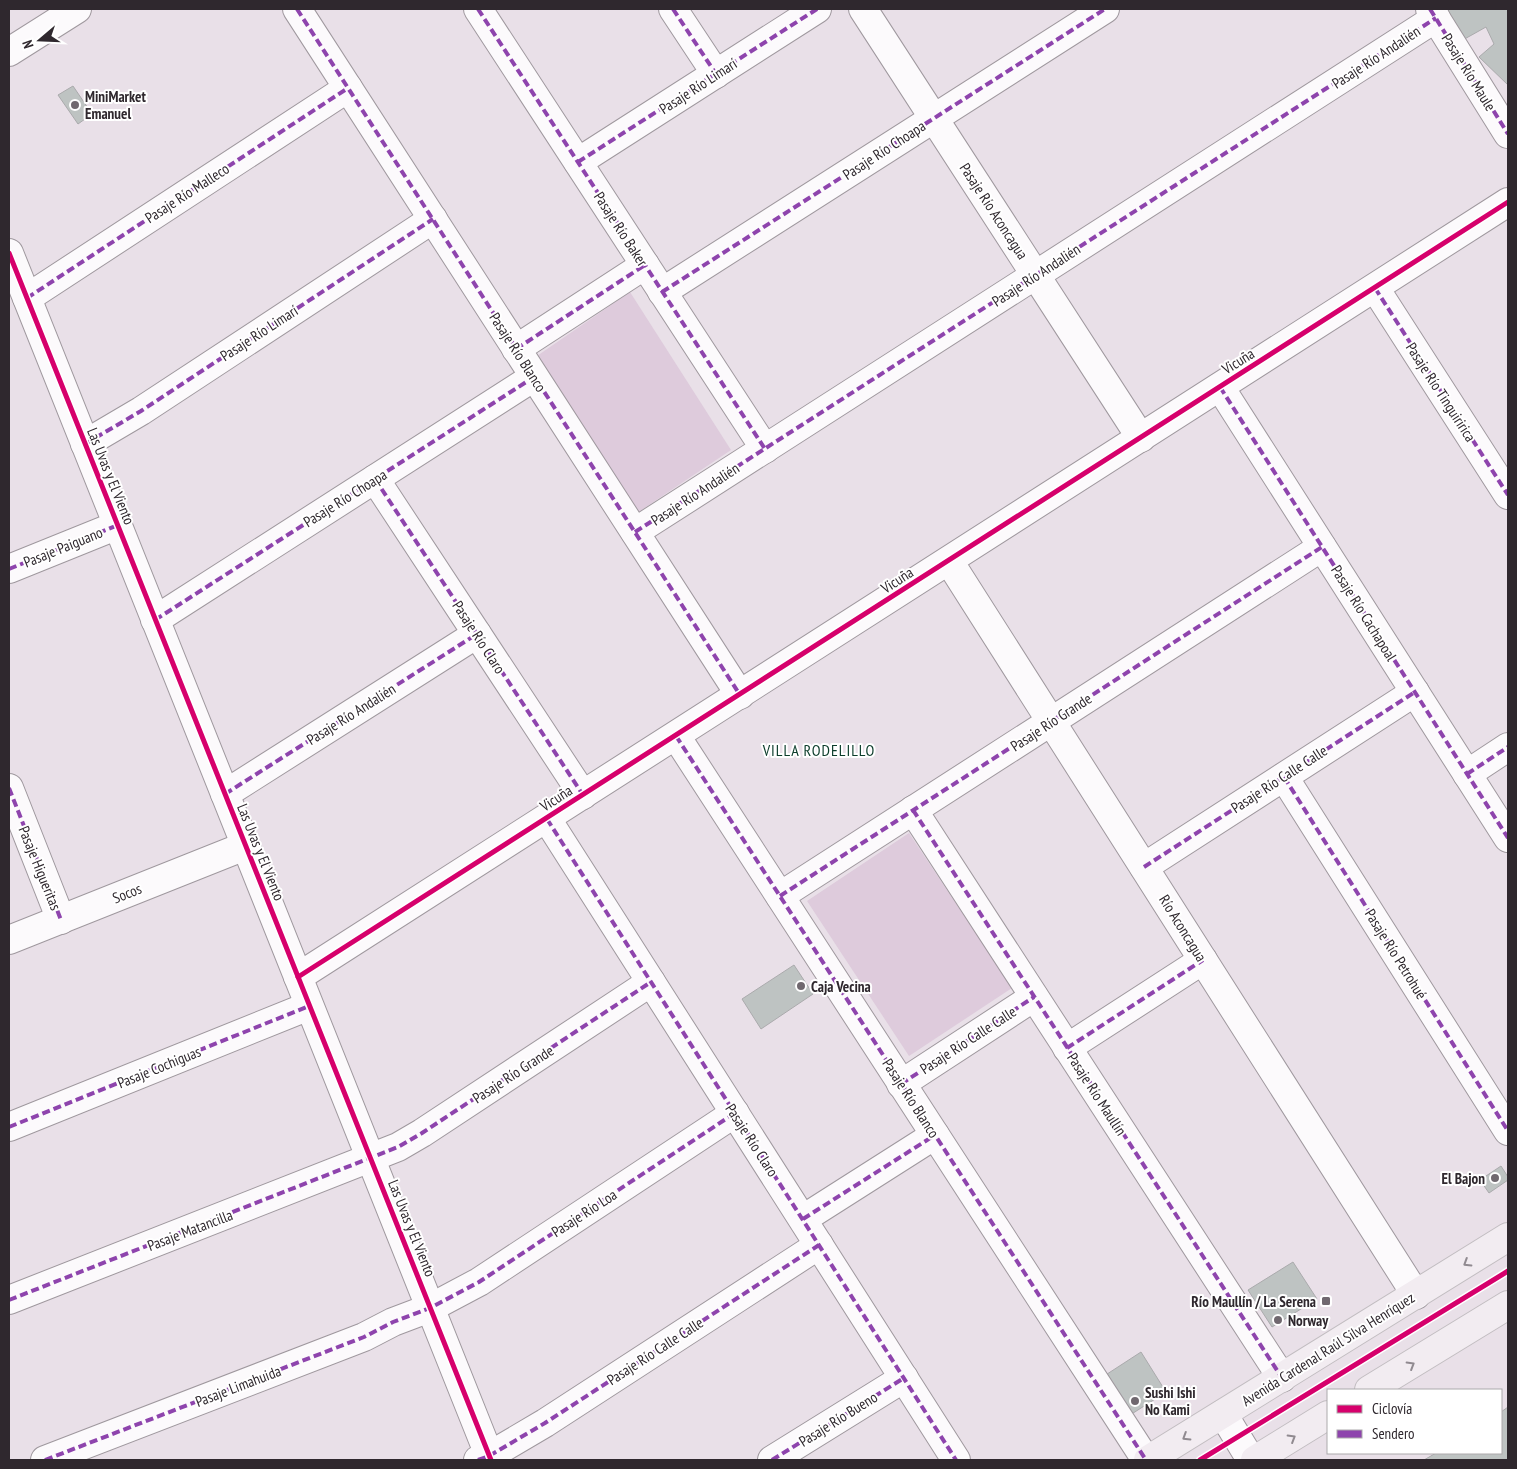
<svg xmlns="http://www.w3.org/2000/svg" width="1517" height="1469" viewBox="0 0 1517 1469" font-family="'PT Sans Narrow',sans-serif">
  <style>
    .green { fill: #decbdc }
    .building { fill: #bec3c2; stroke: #aaaaac }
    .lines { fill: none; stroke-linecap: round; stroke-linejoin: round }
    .minor-casing { stroke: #9f989e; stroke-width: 30 }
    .major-casing { stroke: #c2bdc1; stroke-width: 30 }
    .minor { stroke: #fcfafc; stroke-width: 28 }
    .major { stroke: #f2ecf1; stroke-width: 28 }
    .quiet { stroke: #8e44ad; stroke-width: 4; stroke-dasharray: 8 4; stroke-linecap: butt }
    .cycleway-casing { stroke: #fff; stroke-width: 8 }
    .cycleway { stroke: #d6006c; stroke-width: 5 }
    .oneway { stroke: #908a90 }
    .poi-dot { fill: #70686f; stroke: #fff; stroke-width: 2 }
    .labels { text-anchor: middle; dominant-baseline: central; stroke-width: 4; stroke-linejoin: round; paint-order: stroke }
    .street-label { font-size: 15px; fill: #2f282e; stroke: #fff }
    .poi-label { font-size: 15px; font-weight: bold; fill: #2f282e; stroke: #fff; text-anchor: start }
    .neighbourhood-label { font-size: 16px; letter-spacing: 1px; fill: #0b3c2a; stroke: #fff }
  </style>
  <rect width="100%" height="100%" fill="#e9e0e8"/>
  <g class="green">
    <polygon points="630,292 731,450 637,513 534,358"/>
    <polygon points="909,833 1012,988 909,1056 807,901"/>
  </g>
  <g class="building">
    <polygon points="1440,9 1508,9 1508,85 1479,57 1494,44 1486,27 1461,41"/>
    <polygon points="73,86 92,114 78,124 58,95"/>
    <polygon points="794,965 813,994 761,1029 742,999"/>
    <polygon points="1501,1166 1508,1177 1508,1180 1489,1193 1480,1180"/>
    <polygon points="1293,1262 1317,1299 1272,1327 1248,1290"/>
    <polygon points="1141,1352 1166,1392 1127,1417 1101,1378"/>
    <polygon points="1508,1407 1508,1460 1424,1460 1436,1453 1501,1453 1501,1412"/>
  </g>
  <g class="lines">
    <defs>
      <g id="minor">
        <polyline points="297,9 740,695"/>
        <polyline points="478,9 765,449"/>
        <polyline points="673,9 716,74"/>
        <polyline points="863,9 1141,438"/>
        <polyline points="1430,9 1508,134"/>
        <polyline points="9,52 77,9"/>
        <polyline points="578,162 817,9"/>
        <polyline points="9,253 491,1460"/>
        <polyline points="1375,288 1508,495"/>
        <polyline points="662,292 1105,9"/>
        <polyline points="27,298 348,88"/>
        <polyline points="516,349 645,265"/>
        <polyline points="1220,387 1508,838"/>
        <polyline points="85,444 141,411 433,219"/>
        <polyline points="375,479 583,795"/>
        <polyline points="635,532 1436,18"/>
        <polyline points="949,561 1416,1295"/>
        <polyline points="9,569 118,525"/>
        <polyline points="155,620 534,377"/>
        <polyline points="676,736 1146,1460"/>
        <polyline points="1467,774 1508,747"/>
        <polyline points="1284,777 1508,1131"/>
        <polyline points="9,788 61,920"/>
        <polyline points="225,794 477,634"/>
        <polyline points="913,810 1282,1378"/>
        <polyline points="547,819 956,1460"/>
        <polyline points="1144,867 1415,692"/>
        <polyline points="780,896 1322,547"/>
        <polyline points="9,940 245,846"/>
        <polyline points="298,977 1508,202"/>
        <polyline points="1067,1048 1203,960"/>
        <polyline points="901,1084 1034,997"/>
        <polyline points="9,1127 309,1006"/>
        <polyline points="803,1219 935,1135"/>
        <polyline points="9,1300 398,1147 422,1133 651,982"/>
        <polyline points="1223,1414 1251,1460"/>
        <polyline points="45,1460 364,1337 393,1322 430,1308 479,1282 735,1113"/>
        <polyline points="478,1460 489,1456 545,1423 819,1245"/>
        <polyline points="772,1460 904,1378"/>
      </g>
      <g id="major">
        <polyline points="1369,1390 1508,1305"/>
        <polyline points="1148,1460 1508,1237"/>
        <polyline points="1255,1460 1328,1415"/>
      </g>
    </defs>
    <use href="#minor" class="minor-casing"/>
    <use href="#major" class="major-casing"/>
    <use href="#minor" class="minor"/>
    <use href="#major" class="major"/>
    <g class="quiet">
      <polyline points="297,9 740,695"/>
      <polyline points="478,9 765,449"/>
      <polyline points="673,9 716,74"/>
      <polyline points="1430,9 1508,134"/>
      <polyline points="578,162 817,9"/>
      <polyline points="1375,288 1508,495"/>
      <polyline points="662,292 1105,9"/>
      <polyline points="27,298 348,88"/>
      <polyline points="516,349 645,265"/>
      <polyline points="1220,387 1508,838"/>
      <polyline points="85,444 141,411 433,219"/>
      <polyline points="375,479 583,795"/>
      <polyline points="635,532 1436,18"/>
      <polyline points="9,569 118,525"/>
      <polyline points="155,620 534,377"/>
      <polyline points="676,736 1146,1460"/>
      <polyline points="1467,774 1508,747"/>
      <polyline points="1284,777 1508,1131"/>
      <polyline points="9,788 61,920"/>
      <polyline points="225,794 477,634"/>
      <polyline points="913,810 1282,1378"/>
      <polyline points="547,819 956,1460"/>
      <polyline points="1144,867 1415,692"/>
      <polyline points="780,896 1322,547"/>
      <polyline points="1067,1048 1203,960"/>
      <polyline points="901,1084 1034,997"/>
      <polyline points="9,1127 309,1006"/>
      <polyline points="803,1219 935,1135"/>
      <polyline points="9,1300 398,1147 422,1133 651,982"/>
      <polyline points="45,1460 364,1337 393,1322 430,1308 479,1282 735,1113"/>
      <polyline points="478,1460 489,1456 545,1423 819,1245"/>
      <polyline points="772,1460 904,1378"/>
    </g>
    <defs>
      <g id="cycleway">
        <polyline points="9,253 491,1460"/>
        <polyline points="298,977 1508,202"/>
        <polyline points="1200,1460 1508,1271"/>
      </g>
    </defs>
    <use href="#cycleway" class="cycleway-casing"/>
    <use href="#cycleway" class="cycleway"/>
  </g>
  <defs><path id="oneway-chevron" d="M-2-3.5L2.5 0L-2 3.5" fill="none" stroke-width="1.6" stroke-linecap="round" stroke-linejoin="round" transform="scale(1.25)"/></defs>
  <g class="oneway">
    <use href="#oneway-chevron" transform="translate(1467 1263) rotate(148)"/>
    <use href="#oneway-chevron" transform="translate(1411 1365) rotate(-31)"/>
    <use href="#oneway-chevron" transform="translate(1186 1437) rotate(148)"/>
    <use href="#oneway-chevron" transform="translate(1292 1438) rotate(-31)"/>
  </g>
  <g class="poi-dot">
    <circle cx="75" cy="105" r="5"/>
    <circle cx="801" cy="986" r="5"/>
    <circle cx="1495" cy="1178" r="5"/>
    <rect x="1321" y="1296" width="10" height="10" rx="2.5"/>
    <circle cx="1278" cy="1320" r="5"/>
    <circle cx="1135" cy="1401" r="5"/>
  </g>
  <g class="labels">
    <g class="street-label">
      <text transform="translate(1376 57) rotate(-33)">Pasaje Río Andalién</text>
      <text transform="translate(1469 72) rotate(58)">Pasaje Río Maule</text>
      <text transform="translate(698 86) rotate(-33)">Pasaje Río Limarí</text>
      <text transform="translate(884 150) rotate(-33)">Pasaje Río Choapa</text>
      <text transform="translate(187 193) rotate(-33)">Pasaje Río Malleco</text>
      <text transform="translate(994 211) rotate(57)">Pasaje Río Aconcagua</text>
      <text transform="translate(621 229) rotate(57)">Pasaje Río Baker</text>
      <text transform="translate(1036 275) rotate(-33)">Pasaje Río Andalién</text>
      <text transform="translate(259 333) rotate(-33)">Pasaje Río Limarí</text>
      <text transform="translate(518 352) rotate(57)">Pasaje Río Blanco</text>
      <text transform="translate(1238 361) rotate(-32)">Vicuña</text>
      <text transform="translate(1441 392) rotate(57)">Pasaje Río Tinguiririca</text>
      <text transform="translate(111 476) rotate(68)">Las Uvas y El Viento</text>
      <text transform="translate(695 494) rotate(-33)">Pasaje Río Andalién</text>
      <text transform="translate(345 498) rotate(-32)">Pasaje Río Choapa</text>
      <text transform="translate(63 547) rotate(-22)">Pasaje Paiguano</text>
      <text transform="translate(897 580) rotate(-33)">Vicuña</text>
      <text transform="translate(1364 613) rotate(58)">Pasaje Río Cachapoal</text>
      <text transform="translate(479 637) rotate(57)">Pasaje Río Claro</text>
      <text transform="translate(351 714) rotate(-32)">Pasaje Río Andalién</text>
      <text transform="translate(1051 722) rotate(-33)">Pasaje Río Grande</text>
      <text transform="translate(1279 779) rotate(-33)">Pasaje Río Calle Calle</text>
      <text transform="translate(556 798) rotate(-33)">Vicuña</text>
      <text transform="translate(261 852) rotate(68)">Las Uvas y El Viento</text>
      <text transform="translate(40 868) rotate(68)">Pasaje Higueritas</text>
      <text transform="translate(127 893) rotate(-22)">Socos</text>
      <text transform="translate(1183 928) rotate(58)">Río Aconcagua</text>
      <text transform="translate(1396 954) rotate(58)">Pasaje Río Petrohué</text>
      <text transform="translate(968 1040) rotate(-33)">Pasaje Río Calle Calle</text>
      <text transform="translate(159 1067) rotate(-22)">Pasaje Cochiguas</text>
      <text transform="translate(513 1074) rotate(-33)">Pasaje Río Grande</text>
      <text transform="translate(1097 1094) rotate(57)">Pasaje Río Maullín</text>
      <text transform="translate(911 1098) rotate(57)">Pasaje Río Blanco</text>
      <text transform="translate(752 1140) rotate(57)">Pasaje Río Claro</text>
      <text transform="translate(584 1213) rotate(-33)">Pasaje Río Loa</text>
      <text transform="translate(412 1228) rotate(68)">Las Uvas y El Viento</text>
      <text transform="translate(190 1230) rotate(-21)">Pasaje Matancilla</text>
      <text transform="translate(1328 1349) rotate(-32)">Avenida Cardenal Raúl Silva Henríquez</text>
      <text transform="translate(655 1351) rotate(-33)">Pasaje Río Calle Calle</text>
      <text transform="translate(238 1386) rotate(-21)">Pasaje Limahuida</text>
      <text transform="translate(838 1419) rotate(-32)">Pasaje Río Bueno</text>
    </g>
    <g class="poi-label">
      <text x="85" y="96">MiniMarket<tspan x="85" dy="17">Emanuel</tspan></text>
      <text x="811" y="986">Caja Vecina</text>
      <text x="1485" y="1178" text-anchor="end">El Bajon</text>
      <text x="1316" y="1301" text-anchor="end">Río Maullín / La Serena</text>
      <text x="1288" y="1320">Norway</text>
      <text x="1145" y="1392">Sushi Ishi<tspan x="1145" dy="17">No Kami</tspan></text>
    </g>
    <g class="neighbourhood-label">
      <text x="819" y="750">VILLA RODELILLO</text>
    </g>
  </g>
  <rect width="1517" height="1469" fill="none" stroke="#2f282e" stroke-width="20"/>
  <rect x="1327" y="1389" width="175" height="65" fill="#ffffff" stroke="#aca9ab"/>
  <rect x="1337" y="1405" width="25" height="8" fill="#d6006c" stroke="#aca9ab"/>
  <text x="1372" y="1414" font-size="15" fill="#2f282e">Ciclovía</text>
  <rect x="1337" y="1430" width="25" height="8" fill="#8e44ad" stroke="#aca9ab"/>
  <text x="1372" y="1439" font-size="15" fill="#2f282e">Sendero</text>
  <g transform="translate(40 40) rotate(251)" stroke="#ffffff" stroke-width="4" paint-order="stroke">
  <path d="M0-4L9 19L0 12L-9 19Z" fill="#2f282e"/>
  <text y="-8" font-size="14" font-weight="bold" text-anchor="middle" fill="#2f282e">N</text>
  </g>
</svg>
